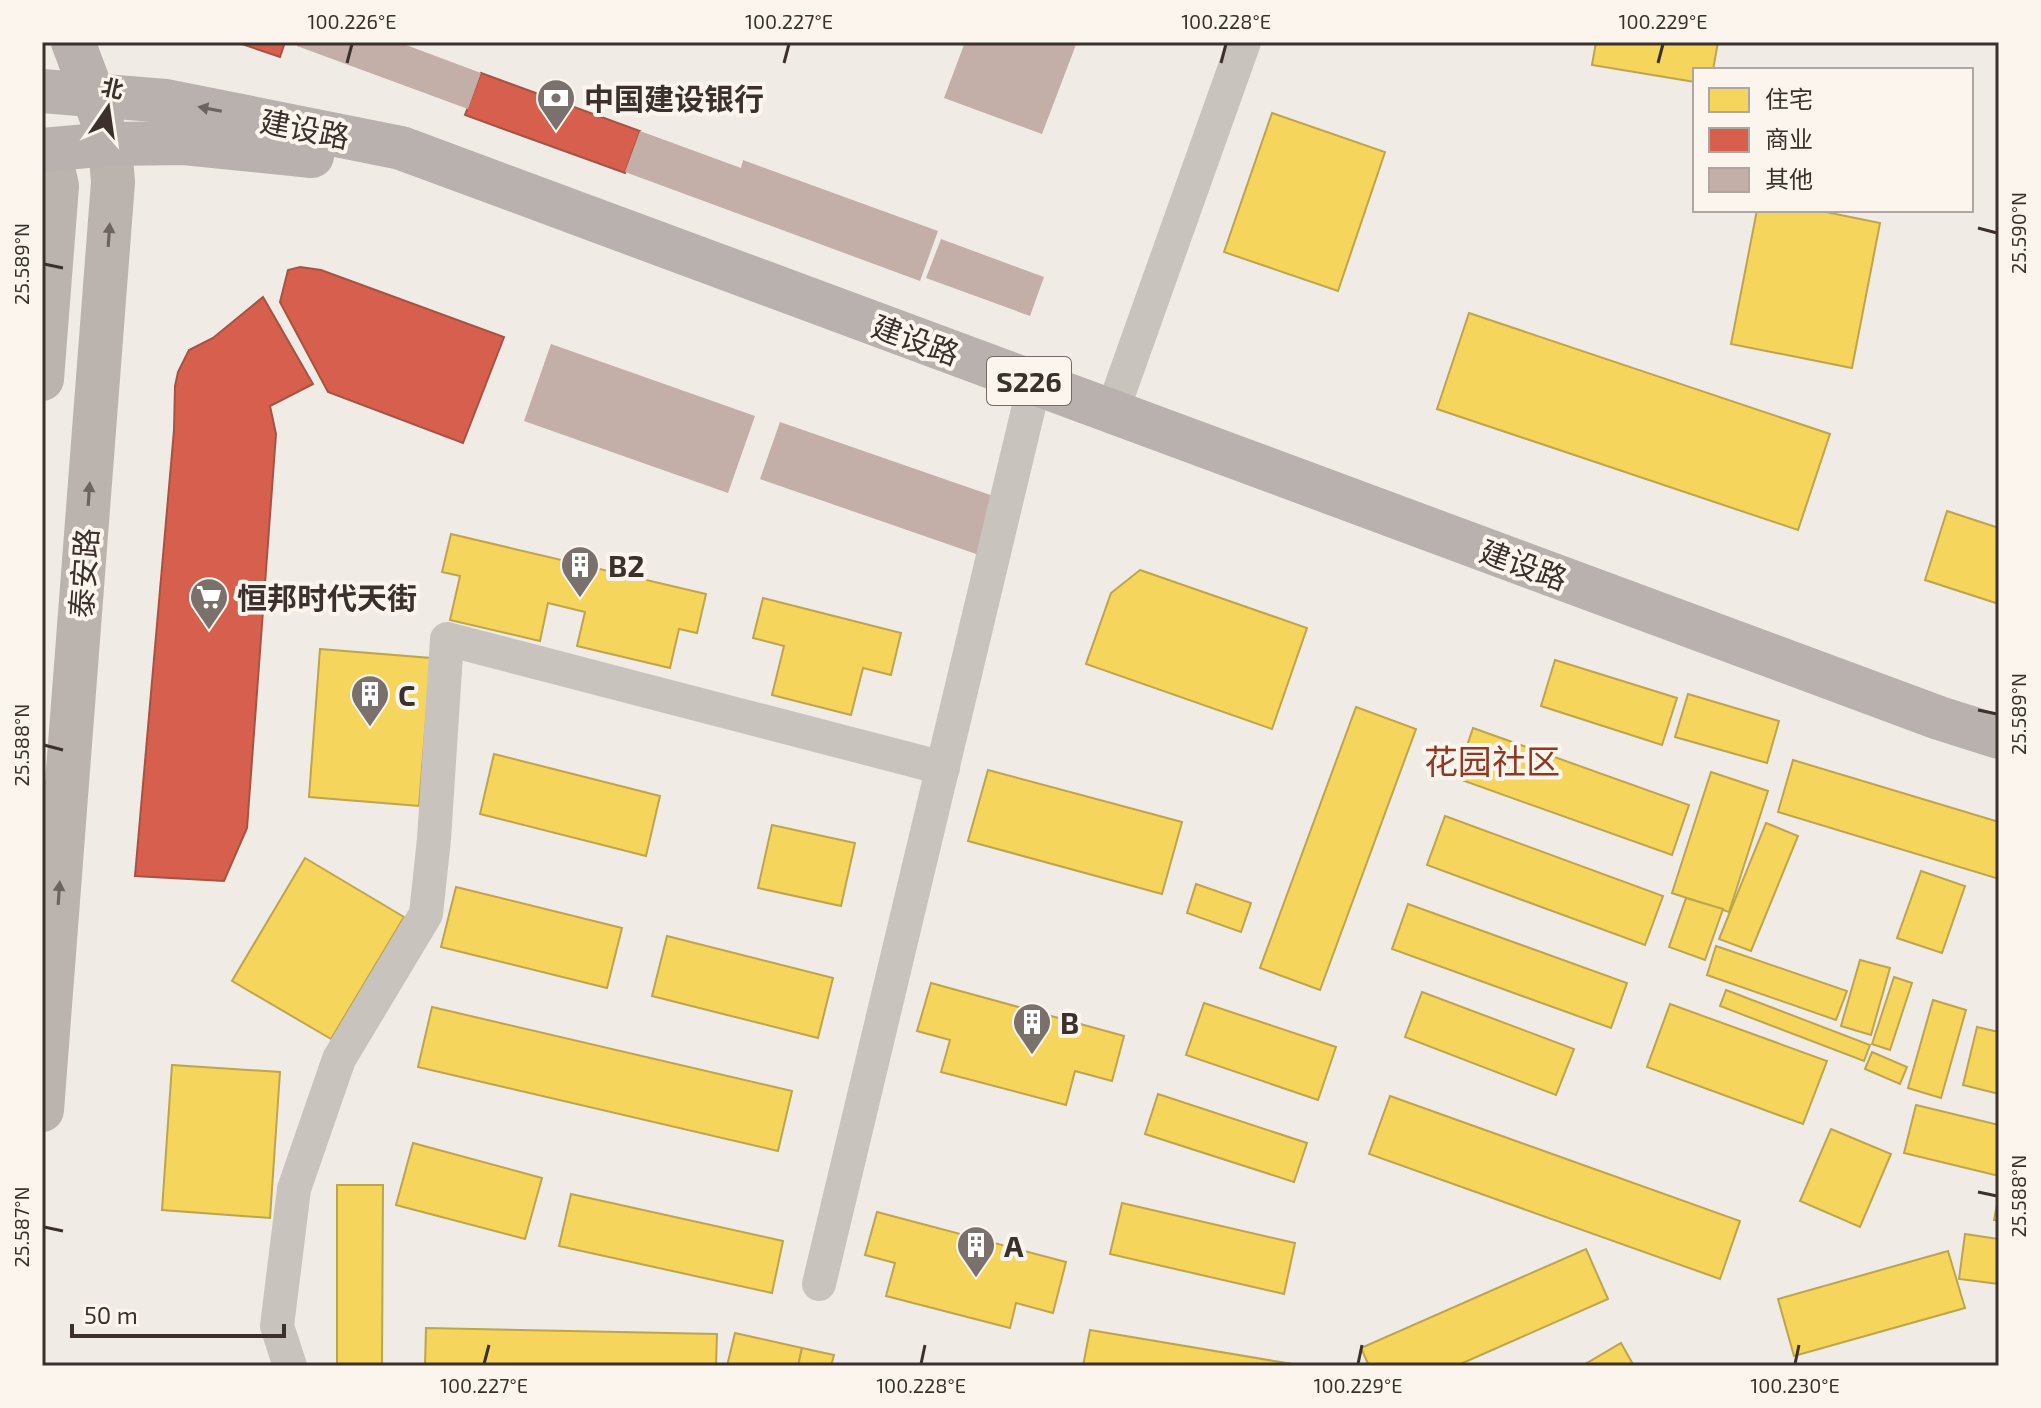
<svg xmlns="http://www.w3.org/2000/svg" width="2041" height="1408" viewBox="0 0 2041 1408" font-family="'Exo 2','Noto Sans SC',sans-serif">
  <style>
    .homes { fill: #f6d55c; stroke: #bea44d; stroke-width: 2 }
    .shops { fill: #d6604d; stroke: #a85243; stroke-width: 2 }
    .building { fill: #c3afa7 }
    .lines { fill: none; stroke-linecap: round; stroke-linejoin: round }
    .minor { stroke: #c9c3be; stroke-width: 34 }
    .secondary { stroke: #bab3ae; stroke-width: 44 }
    .primary { stroke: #b8b1ad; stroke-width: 44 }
    .oneway { fill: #6d645f }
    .oneway2 { fill: #6e645f }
    .ticks { fill: none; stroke: #3b302b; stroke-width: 3 }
    .labels { text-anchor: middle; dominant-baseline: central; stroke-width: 8; stroke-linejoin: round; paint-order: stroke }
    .shield { fill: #fbf5ee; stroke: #756b66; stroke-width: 2 }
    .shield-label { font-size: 28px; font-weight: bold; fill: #3b302b }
    .poi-label { font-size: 30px; font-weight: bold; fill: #3b302b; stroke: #fbf5ee; text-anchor: start }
    .street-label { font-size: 30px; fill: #3b302b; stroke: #fbf5ee }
    .quarter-label { font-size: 34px; fill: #8c3b22; stroke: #fbf5ee }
    .neatline { fill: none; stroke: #3b302b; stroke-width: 3 }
    .ticks-label { font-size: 20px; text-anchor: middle; fill: #3b302b }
  </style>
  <rect width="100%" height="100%" fill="#f0ebe5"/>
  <g class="homes">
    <polygon points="1596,42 1718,42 1713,70 1695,70 1695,82 1592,65"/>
    <polygon points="1272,113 1385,152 1338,291 1224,252"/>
    <polygon points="1757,210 1816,210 1880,223 1852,368 1731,344"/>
    <polygon points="1469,313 1830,434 1798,530 1437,409"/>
    <polygon points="1947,511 1999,528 1999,604 1925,580"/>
    <polygon points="451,534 706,594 697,633 679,629 670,668 577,646 585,612 548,603 540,641 450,620 460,576 442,572"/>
    <polygon points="1140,570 1307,628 1272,729 1086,664 1111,593"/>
    <polygon points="763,598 901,633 891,675 863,668 851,715 772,695 784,646 753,638"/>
    <polygon points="320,649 431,658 419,806 309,797"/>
    <polygon points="1555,660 1677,698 1662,745 1541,706"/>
    <polygon points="1688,694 1779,721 1767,763 1675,737"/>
    <polygon points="1356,707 1416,729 1320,990 1260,968"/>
    <polygon points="1473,728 1689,805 1672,855 1456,778"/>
    <polygon points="494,754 660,796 646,856 480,814"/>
    <polygon points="1793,760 1999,822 1999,879 1778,812"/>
    <polygon points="988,770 1182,822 1162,894 968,841"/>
    <polygon points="1711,772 1768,791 1729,912 1672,893"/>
    <polygon points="1445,816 1663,896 1645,945 1427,865"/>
    <polygon points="1766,823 1798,836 1751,951 1719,939"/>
    <polygon points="772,825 855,843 841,906 758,888"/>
    <polygon points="305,858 404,917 331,1039 232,981"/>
    <polygon points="1921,871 1965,886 1942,953 1897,938"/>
    <polygon points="1196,884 1251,903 1241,932 1187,913"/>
    <polygon points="456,887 622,928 607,988 441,947"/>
    <polygon points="1686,898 1723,909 1705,960 1669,947"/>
    <polygon points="1408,904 1627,983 1611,1028 1392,949"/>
    <polygon points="667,936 833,978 818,1038 652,996"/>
    <polygon points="1716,946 1847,991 1836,1020 1707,975"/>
    <polygon points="1860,960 1890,968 1871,1035 1841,1026"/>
    <polygon points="1894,977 1912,983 1890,1050 1872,1044"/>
    <polygon points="931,983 1124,1036 1112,1081 1075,1071 1066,1105 941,1072 950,1040 917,1031"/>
    <polygon points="1726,990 1870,1045 1864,1061 1720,1006"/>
    <polygon points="1422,992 1574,1049 1556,1095 1405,1037"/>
    <polygon points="1933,1000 1966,1010 1941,1098 1908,1088"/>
    <polygon points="1204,1003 1336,1047 1318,1100 1186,1055"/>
    <polygon points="1670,1004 1827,1061 1803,1124 1647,1067"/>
    <polygon points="432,1007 792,1091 778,1151 418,1067"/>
    <polygon points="1977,1027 1999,1032 1999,1094 1963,1085"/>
    <polygon points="1872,1052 1907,1067 1900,1084 1865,1069"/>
    <polygon points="172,1065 280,1072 270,1218 162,1210"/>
    <polygon points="1158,1094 1307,1143 1294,1182 1145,1134"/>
    <polygon points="1390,1096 1740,1221 1720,1279 1369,1154"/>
    <polygon points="1916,1105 1999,1125 1999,1176 1904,1153"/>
    <polygon points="1831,1129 1891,1154 1860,1227 1800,1201"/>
    <polygon points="413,1143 542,1178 525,1239 396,1205"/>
    <polygon points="337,1185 383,1185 382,1366 337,1366"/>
    <polygon points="571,1194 783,1241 772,1293 559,1246"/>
    <polygon points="1999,1194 1999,1221 1994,1220"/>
    <polygon points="1122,1203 1295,1243 1284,1294 1110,1254"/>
    <polygon points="877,1212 1066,1262 1053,1313 1016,1303 1010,1328 886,1296 895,1263 865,1255"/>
    <polygon points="1965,1234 1999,1239 1999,1284 1959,1279"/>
    <polygon points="1586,1249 1608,1299 1456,1366 1369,1366 1361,1348"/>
    <polygon points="1948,1251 1965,1308 1794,1356 1778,1299"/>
    <polygon points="426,1328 717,1334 716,1366 425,1366"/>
    <polygon points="1090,1330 1304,1366 1083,1366"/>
    <polygon points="735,1333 802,1348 798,1366 727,1366"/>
    <polygon points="1621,1343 1634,1366 1582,1366"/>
    <polygon points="802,1348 834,1355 831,1366 798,1366"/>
  </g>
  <g class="shops">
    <polygon points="236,42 285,42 280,57"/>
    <polygon points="481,73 640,131 625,173 465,115"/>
    <polygon points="300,267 321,270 504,337 463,443 328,392 280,302 288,270"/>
    <polygon points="263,297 313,384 270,406 276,434 247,828 224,881 135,876 174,430 175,386 178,372 189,350 213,338"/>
  </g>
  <g class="building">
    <polygon points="298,42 398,42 481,73 468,109 297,46"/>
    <polygon points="965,42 1077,42 1042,134 944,98"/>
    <polygon points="640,131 741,168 743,160 938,231 920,281 625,172"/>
    <polygon points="941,239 1044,277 1030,316 926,278"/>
    <polygon points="551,344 755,416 728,493 524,421"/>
    <polygon points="780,422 999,498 979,555 760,479"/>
  </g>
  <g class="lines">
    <g class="minor">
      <polyline points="1112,412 1244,42"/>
      <polyline points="819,1284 1030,402"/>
      <polyline points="290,1366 277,1326 294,1189 339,1059 426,914 434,839 447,639 943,768"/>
    </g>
    <g class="secondary">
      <polyline points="42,379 57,186 49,151"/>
      <polyline points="42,1110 113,182 110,144"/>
    </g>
    <g class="primary">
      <polyline points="73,42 102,119"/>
      <polyline points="42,91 166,101 401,148 1939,718 1999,737"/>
      <polyline points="42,150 110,144 184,143 312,156"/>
    </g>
  </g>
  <defs><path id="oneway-solid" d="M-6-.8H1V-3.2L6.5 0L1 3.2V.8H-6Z" transform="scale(2)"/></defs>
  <use class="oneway" href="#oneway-solid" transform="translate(210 109) rotate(-169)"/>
  <g class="oneway2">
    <use href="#oneway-solid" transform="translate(109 235) rotate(-86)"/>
    <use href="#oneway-solid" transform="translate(89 494) rotate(-86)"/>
    <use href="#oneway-solid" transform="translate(59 893) rotate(-86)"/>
  </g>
  <path class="ticks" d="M 347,63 L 352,44M 784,63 L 789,44M 1221,63 L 1226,44M 1658,63 L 1663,44M 1978,228 L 1997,233M 44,264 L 63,268M 1978,710 L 1997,714M 44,745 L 63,750M 1978,1192 L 1997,1196M 44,1227 L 63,1231M 484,1364 L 489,1345M 921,1364 L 925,1345M 1358,1364 L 1362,1345M 1795,1364 L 1799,1345"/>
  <defs>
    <symbol id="bank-pin" viewBox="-11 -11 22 30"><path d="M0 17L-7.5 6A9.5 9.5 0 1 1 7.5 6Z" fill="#7a716c" stroke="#fbf5ee"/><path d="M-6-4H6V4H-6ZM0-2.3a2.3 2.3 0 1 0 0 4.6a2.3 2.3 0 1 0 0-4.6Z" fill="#fff"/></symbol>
    <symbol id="building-pin" viewBox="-11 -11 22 30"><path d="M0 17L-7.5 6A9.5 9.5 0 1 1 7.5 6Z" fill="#7a716c" stroke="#fbf5ee"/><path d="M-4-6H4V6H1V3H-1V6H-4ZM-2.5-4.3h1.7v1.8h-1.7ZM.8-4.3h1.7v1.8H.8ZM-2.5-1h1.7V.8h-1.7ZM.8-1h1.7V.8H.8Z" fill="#fff"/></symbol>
    <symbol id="supermarket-pin" viewBox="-11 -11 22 30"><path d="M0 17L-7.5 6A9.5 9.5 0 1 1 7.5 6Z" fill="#7a716c" stroke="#fbf5ee"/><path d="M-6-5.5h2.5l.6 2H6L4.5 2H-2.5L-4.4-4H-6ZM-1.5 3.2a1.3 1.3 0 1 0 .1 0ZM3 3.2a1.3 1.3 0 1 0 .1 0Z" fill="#fff"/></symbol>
  </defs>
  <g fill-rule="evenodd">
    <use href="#bank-pin" x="534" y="76" width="44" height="60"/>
    <use href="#building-pin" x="558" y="543" width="44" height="60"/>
    <use href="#supermarket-pin" x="187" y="575" width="44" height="60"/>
    <use href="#building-pin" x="348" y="672" width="44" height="60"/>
    <use href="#building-pin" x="1010" y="1000" width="44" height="60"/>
    <use href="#building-pin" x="954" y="1223" width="44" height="60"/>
  </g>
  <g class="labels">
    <rect class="shield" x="987" y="357" width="84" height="48" rx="6"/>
    <g class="shield-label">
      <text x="1029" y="381">S226</text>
    </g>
    <g class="poi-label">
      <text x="584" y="98">中国建设银行</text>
      <text x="608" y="565">B2</text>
      <text x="237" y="597">恒邦时代天街</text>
      <text x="398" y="694">C</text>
      <text x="1060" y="1022">B</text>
      <text x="1004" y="1245">A</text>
    </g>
    <g class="street-label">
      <text transform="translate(305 128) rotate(11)">建设路</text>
      <text transform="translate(916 339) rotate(20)">建设路</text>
      <text transform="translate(1524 564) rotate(20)">建设路</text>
      <text transform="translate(83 573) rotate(-86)">泰安路</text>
    </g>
    <g class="quarter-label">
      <text x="1492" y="760">花园社区</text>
    </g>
  </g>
  <rect width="2041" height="1408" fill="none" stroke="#fbf5ee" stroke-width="88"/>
  <rect x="1693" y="68" width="280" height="144" fill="#fbf5ee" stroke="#aea6a0" stroke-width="2"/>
  <rect x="1709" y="88" width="40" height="24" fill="#f6d55c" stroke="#aea6a0" stroke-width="2"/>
  <text x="1765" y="108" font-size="24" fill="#3b302b">住宅</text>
  <rect x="1709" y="128" width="40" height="24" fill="#d6604d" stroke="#aea6a0" stroke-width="2"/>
  <text x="1765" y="148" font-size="24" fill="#3b302b">商业</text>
  <rect x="1709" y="168" width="40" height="24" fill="#c3afa7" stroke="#aea6a0" stroke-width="2"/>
  <text x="1765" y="188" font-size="24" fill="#3b302b">其他</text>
  <g transform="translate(108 108) rotate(13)" stroke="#fbf5ee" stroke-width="6" paint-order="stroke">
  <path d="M0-6L14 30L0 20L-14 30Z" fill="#3b302b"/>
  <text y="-12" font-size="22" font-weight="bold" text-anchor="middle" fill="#3b302b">北</text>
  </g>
  <path d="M72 1324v12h212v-12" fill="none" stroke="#3b302b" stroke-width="4"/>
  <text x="84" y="1324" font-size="24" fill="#3b302b" stroke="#fbf5ee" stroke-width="6" paint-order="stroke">50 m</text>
  <rect x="44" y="44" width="1953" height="1320" class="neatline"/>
  <g class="ticks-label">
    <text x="352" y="29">100.226°E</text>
    <text x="789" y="29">100.227°E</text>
    <text x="1226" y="29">100.228°E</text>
    <text x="1663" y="29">100.229°E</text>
    <text transform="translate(2019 233) rotate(-90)" y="7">25.590°N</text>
    <text transform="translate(22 264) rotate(-90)" y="7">25.589°N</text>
    <text transform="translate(2019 714) rotate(-90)" y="7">25.589°N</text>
    <text transform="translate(22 745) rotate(-90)" y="7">25.588°N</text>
    <text transform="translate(2019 1196) rotate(-90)" y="7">25.588°N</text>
    <text transform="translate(22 1227) rotate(-90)" y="7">25.587°N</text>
    <text x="484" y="1393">100.227°E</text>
    <text x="921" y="1393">100.228°E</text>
    <text x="1358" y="1393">100.229°E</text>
    <text x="1795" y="1393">100.230°E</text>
  </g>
</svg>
